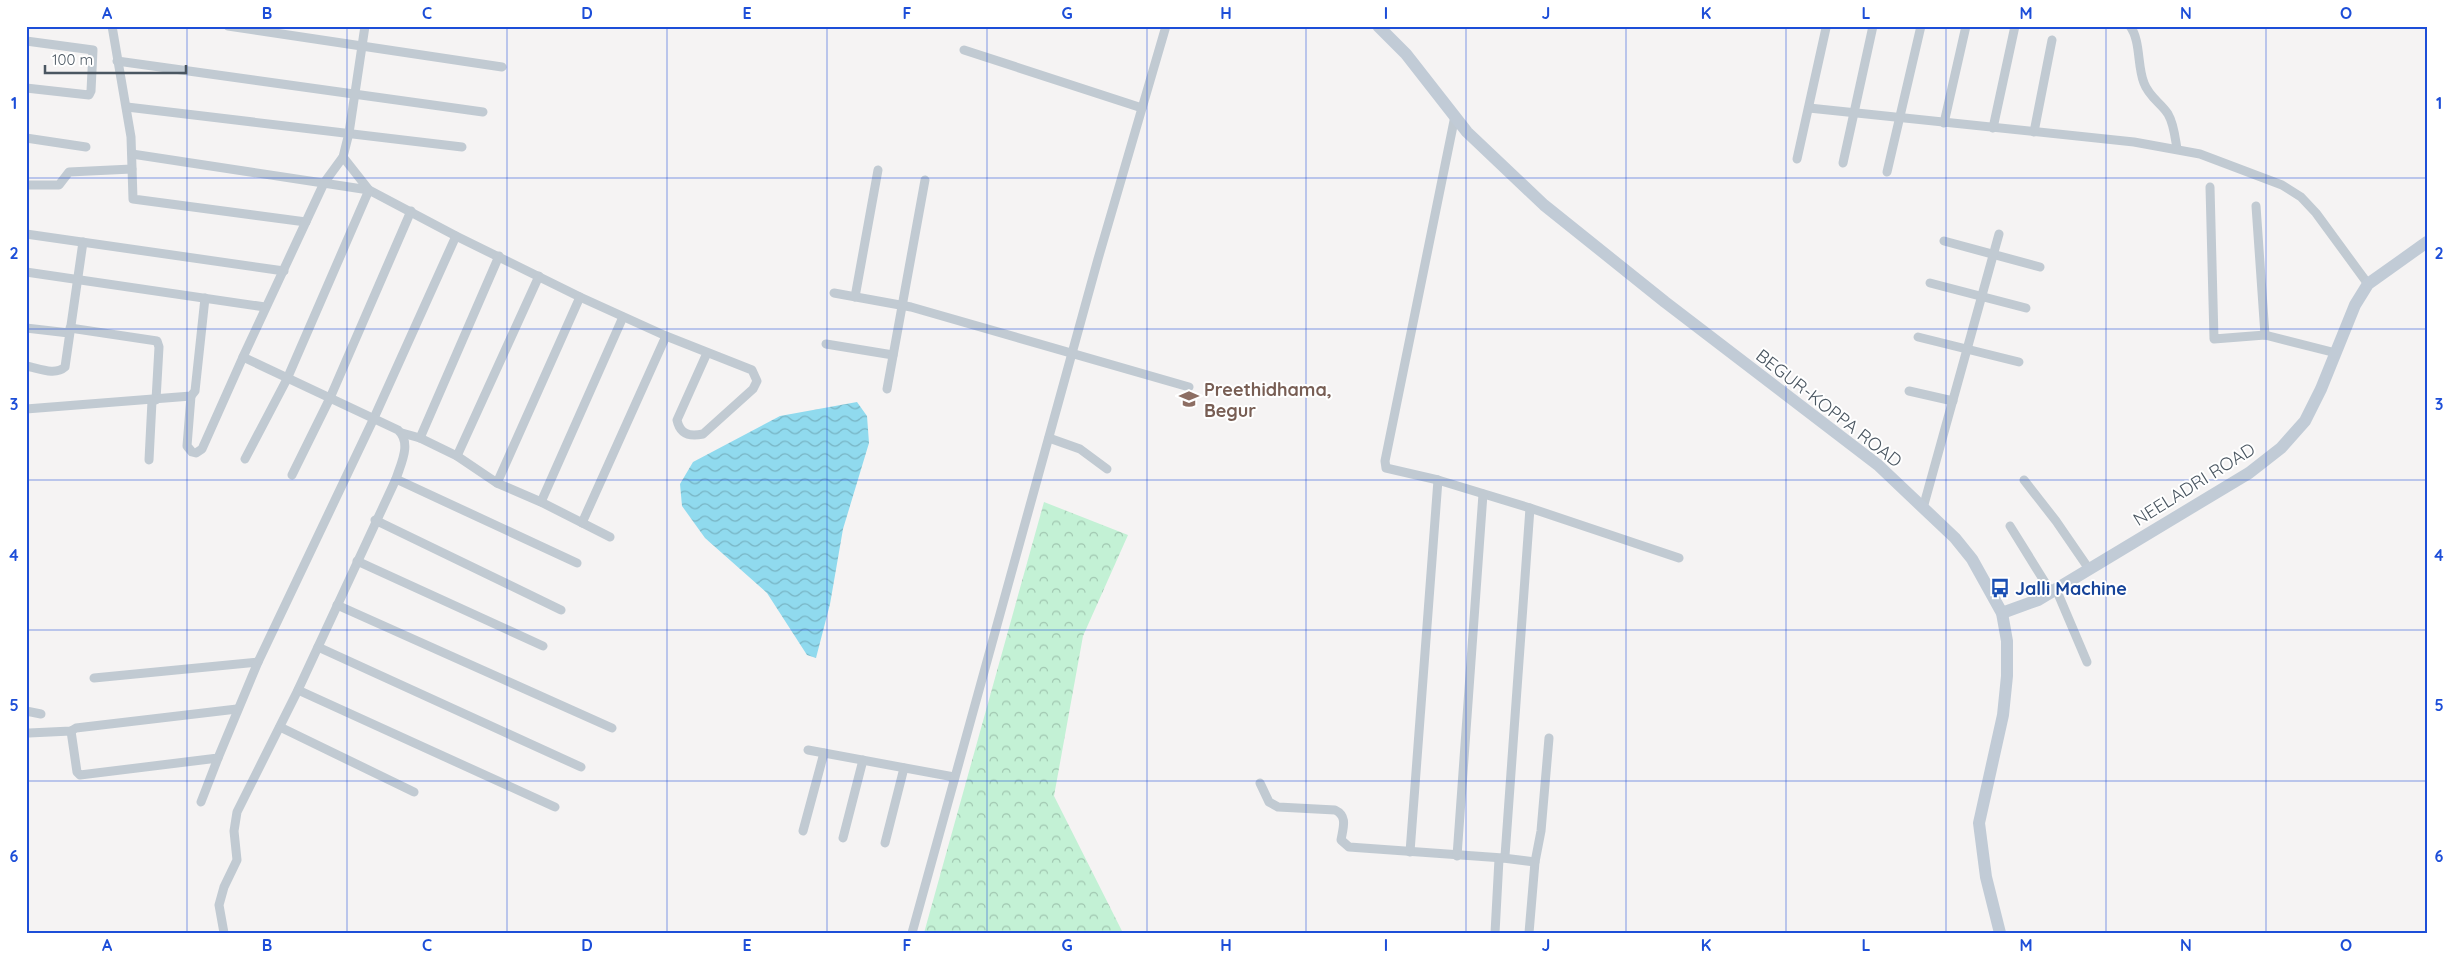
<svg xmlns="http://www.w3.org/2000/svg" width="2453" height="959" viewBox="0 0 2453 959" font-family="Quicksand,sans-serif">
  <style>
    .forest { fill: url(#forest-crowns) }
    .water { fill: url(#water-waves) }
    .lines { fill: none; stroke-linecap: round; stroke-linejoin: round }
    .street { stroke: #c1cad2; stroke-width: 9 }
    .secondary { stroke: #c1cbd6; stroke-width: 12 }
    .grid { fill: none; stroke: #1d4ed8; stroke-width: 1; stroke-opacity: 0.55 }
    .labels { text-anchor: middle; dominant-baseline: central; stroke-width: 4; stroke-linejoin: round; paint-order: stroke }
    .education-label { font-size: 18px; font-weight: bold; fill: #785e54; stroke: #fff; text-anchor: start }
    .street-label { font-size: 18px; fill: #4a5661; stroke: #fff }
    .transit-label { font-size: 18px; font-weight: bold; fill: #164399; stroke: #fff; text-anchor: start }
    .neatline { fill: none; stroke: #1d4ed8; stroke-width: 2 }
    .grid-label { font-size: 16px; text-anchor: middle; font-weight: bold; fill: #1d4ed8 }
  </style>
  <defs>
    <pattern id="forest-crowns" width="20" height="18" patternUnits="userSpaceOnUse" patternTransform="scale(1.25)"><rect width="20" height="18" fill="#c3f1d5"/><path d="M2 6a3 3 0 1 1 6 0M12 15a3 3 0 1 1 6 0" fill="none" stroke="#a0c6b0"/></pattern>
    <pattern id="water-waves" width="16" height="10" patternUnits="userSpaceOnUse" patternTransform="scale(1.25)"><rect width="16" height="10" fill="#90daee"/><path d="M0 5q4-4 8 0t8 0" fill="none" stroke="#78b4c4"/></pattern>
  </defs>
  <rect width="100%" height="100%" fill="#f5f3f3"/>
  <polygon class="forest" points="1044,502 1128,535 1083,636 1054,796 1123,933 924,933"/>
  <polygon class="water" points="857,402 867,416 869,443 843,529 830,604 816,658 807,655 767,593 705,538 682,506 680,484 693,462 780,416"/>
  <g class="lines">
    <g class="street">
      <polyline points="112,26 131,137 133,199 306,222"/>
      <polyline points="228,26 502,67"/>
      <path d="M 2130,26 C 2141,41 2137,66 2144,83 C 2149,97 2161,103 2168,114 C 2174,124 2175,137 2177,149"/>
      <polyline points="26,41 93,50 91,91 89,95 26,88"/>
      <polyline points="964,50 1142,108"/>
      <polyline points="117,61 483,112"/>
      <polyline points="127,107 462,147"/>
      <polyline points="1809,108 2134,142 2200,154 2282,185 2301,197 2316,213 2368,284"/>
      <polyline points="1455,116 1385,461 1386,468 1438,480 1530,508 1679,558"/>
      <polyline points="1944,123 1966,26"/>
      <polyline points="1993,128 2015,26"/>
      <polyline points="2034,132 2052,40"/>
      <polyline points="26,138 86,147"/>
      <path d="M 132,154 L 369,190 L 456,236 L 580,297 L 666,336 L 752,370 L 757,381 L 753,389 L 703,434 C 689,437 680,434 677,420 L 707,353"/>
      <polyline points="1797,159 1826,28"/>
      <polyline points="1843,163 1873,26"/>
      <polyline points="1887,172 1921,26"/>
      <polyline points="26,185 59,185 69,172 132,169"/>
      <polyline points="2210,187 2214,339 2265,335 2336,353"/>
      <polyline points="2256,206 2265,335"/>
      <polyline points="26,234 284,271"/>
      <polyline points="1944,241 2040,267"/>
      <polyline points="26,272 265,307"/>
      <polyline points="1930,283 2026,308"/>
      <polyline points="834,293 911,307 1189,387"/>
      <polyline points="855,297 878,170"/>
      <polyline points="26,328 69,333"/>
      <polyline points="70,328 157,341 159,347 156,400"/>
      <polyline points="1918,337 2019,362"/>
      <polyline points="826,344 893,355"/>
      <path d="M 26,366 C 38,368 55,376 65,367 L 83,242"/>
      <polyline points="887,389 925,180"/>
      <polyline points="1909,391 1953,401"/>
      <polyline points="191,396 187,446 192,452 196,453 202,449 243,357"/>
      <polyline points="26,409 191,396 195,391 205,298"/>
      <polyline points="402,433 420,438 457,456 497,483 541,502 610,537"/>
      <polyline points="420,438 499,256"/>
      <polyline points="1049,438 1080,449 1107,469"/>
      <polyline points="457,456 539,276"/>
      <polyline points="245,459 287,379 369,190 343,157"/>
      <polyline points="149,460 152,401"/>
      <polyline points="292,475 330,398 411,211"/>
      <polyline points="396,479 577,563"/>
      <polyline points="2024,480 2056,521 2089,569"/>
      <polyline points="497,483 580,297"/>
      <polyline points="541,502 623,317"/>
      <polyline points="1923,508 1999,234"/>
      <polyline points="375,520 561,610"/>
      <polyline points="582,523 666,336"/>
      <polyline points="2010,526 2051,592"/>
      <polyline points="357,561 543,646"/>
      <polyline points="2056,589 2087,662"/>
      <polyline points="337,605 612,728"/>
      <polyline points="318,647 581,767"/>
      <polyline points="94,678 258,662"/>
      <polyline points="298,690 555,807"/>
      <polyline points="26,711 41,714"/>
      <polyline points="280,727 414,792"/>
      <polyline points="71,731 77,772 80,775 218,758 258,662 374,418 456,236"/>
      <polyline points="29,733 71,731 76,728 237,709"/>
      <polyline points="808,750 954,777"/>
      <path d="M 1260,783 L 1269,802 L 1278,807 L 1335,810 C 1348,816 1343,828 1341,840 L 1349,847 L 1503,858 L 1505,856 L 1530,508"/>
      <polyline points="201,802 218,758"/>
      <polyline points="803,831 824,753"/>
      <polyline points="843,838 863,760"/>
      <polyline points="885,843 904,768"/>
      <polyline points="1410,852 1438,480"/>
      <polyline points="1457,856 1483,494"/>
      <polyline points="1503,858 1535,862 1541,831 1549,738"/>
      <path d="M 224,933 L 219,905 L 224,887 L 237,860 L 234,831 L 237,812 L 298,690 L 396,479 C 401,463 412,443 398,430 L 243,357 L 324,183 L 343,157 L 349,133 L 365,26"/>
      <polyline points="912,933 1098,259 1166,26"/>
      <polyline points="1495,933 1499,859"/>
      <polyline points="1529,933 1535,862"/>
    </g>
    <g class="secondary">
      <polyline points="1378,26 1406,54 1467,132 1544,205 1665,302 1878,465 1955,538 1972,559 2002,613 2007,641 2007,676 2003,715 1979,823 1986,877 2000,933"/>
      <polyline points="2002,613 2038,600 2249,473 2281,448 2305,421 2321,389 2355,305 2368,284 2427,242"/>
    </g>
  </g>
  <path class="grid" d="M 187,26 L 187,933M 347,26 L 347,933M 507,26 L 507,933M 667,26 L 667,933M 827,26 L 827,933M 987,26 L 987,933M 1147,26 L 1147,933M 1306,26 L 1306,933M 1466,26 L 1466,933M 1626,26 L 1626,933M 1786,26 L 1786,933M 1946,26 L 1946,933M 2106,26 L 2106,933M 2266,26 L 2266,933M 26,178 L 2427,178M 26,329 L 2427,329M 26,480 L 2427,480M 26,630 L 2427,630M 26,781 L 2427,781"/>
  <defs>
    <symbol id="school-bare" viewBox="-9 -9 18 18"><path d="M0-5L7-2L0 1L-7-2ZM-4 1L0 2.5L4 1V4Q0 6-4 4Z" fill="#8d6e63" stroke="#fff" stroke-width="2.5" paint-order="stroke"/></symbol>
    <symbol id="bus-bare" viewBox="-9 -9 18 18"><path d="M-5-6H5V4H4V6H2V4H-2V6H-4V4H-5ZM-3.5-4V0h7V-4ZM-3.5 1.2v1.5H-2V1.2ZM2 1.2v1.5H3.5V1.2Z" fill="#1a4fb4" stroke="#fff" stroke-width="2.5" paint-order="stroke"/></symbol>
  </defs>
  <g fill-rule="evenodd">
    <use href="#school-bare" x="1175" y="385" width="28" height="28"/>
    <use href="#bus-bare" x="1986" y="574" width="28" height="28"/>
  </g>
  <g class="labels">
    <g class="education-label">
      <text x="1204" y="389">Preethidhama,<tspan x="1204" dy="21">Begur</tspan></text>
    </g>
    <g class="street-label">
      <text transform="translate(1829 408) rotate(38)">BEGUR-KOPPA ROAD</text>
      <text transform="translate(2194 484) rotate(-32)">NEELADRI ROAD</text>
    </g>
    <g class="transit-label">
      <text x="2015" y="588">Jalli Machine</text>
    </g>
  </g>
  <rect width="2453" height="959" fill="none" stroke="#ffffff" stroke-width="55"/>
  <path d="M45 65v8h141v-8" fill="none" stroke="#4a5661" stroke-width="2.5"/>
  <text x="52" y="65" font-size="15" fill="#4a5661" stroke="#ffffff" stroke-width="4" paint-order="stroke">100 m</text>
  <rect x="28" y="28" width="2398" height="904" class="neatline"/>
  <g class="grid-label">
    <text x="107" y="19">A</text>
    <text x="267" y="19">B</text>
    <text x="427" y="19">C</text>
    <text x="587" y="19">D</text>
    <text x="747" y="19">E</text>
    <text x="907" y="19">F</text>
    <text x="1067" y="19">G</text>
    <text x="1226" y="19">H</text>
    <text x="1386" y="19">I</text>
    <text x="1546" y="19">J</text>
    <text x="1706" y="19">K</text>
    <text x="1866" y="19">L</text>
    <text x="2026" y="19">M</text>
    <text x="2186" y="19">N</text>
    <text x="2346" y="19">O</text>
    <text x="14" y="109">1</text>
    <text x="2439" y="109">1</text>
    <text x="14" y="259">2</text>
    <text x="2439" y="259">2</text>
    <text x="14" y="410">3</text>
    <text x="2439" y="410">3</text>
    <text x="14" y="561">4</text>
    <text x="2439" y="561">4</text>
    <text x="14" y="711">5</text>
    <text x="2439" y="711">5</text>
    <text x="14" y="862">6</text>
    <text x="2439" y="862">6</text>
    <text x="107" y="951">A</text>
    <text x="267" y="951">B</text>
    <text x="427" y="951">C</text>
    <text x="587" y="951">D</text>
    <text x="747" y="951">E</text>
    <text x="907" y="951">F</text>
    <text x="1067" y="951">G</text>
    <text x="1226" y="951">H</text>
    <text x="1386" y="951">I</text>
    <text x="1546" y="951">J</text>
    <text x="1706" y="951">K</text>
    <text x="1866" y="951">L</text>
    <text x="2026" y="951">M</text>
    <text x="2186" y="951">N</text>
    <text x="2346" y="951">O</text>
  </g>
</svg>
